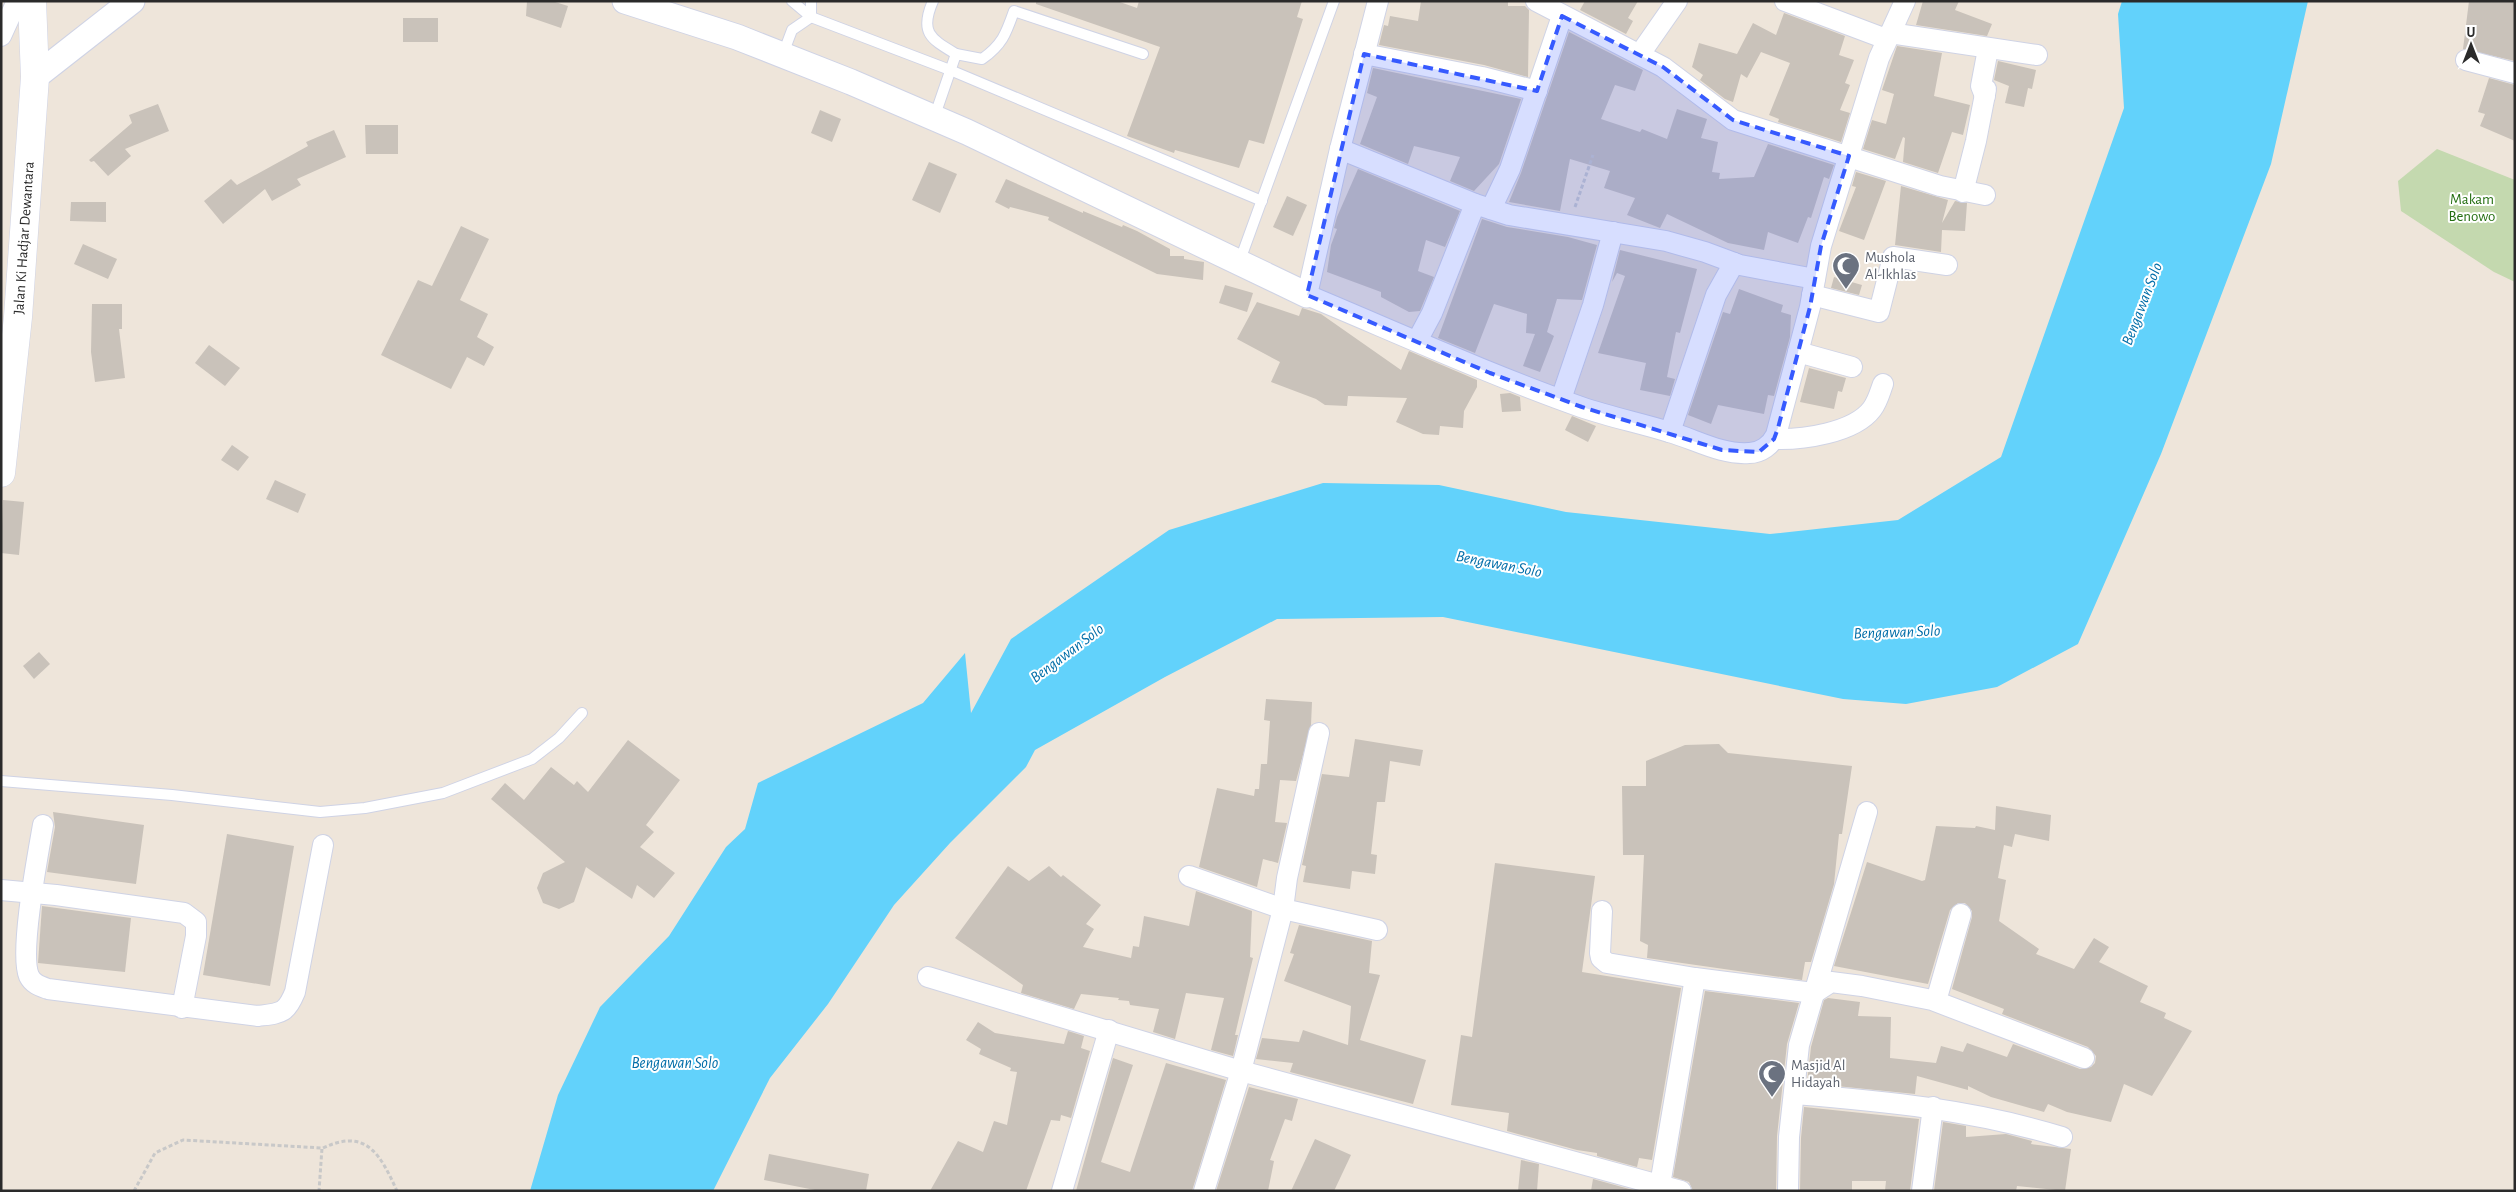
<svg xmlns="http://www.w3.org/2000/svg" width="2516" height="1192" viewBox="0 0 2516 1192" font-family="'Alegreya Sans',sans-serif">
  <style>
    .cemetery { fill: #c4d9af }
    .water { fill: #62d2fb }
    .building { fill: #c9c2ba }
    .lines { fill: none; stroke-linecap: round; stroke-linejoin: round }
    .service-casing { stroke: #cfd3e5; stroke-width: 12 }
    .minor-casing { stroke: #cfd3e5; stroke-width: 22 }
    .tertiary-casing { stroke: #cfd3e5; stroke-width: 27 }
    .secondary-casing { stroke: #cfd3e5; stroke-width: 29 }
    .path { stroke: #c8c8c8; stroke-width: 3; stroke-dasharray: 4 2.5; stroke-linecap: butt }
    .service { stroke: #fff; stroke-width: 10 }
    .minor { stroke: #fff; stroke-width: 20 }
    .tertiary { stroke: #fff; stroke-width: 25 }
    .secondary { stroke: #fff; stroke-width: 28 }
    .marked { fill: #365aff; fill-opacity: 0.2; stroke: #365aff; stroke-width: 4; stroke-dasharray: 10 6; stroke-linejoin: round }
    .labels { text-anchor: middle; dominant-baseline: central; stroke-width: 4; stroke-linejoin: round; paint-order: stroke }
    .park-label { font-size: 15px; fill: #256f12; stroke: #fff }
    .street-label { font-size: 15px; fill: #2a2a2a; stroke: #fff }
    .worship-label { font-size: 15px; fill: #5b616d; stroke: #fff; text-anchor: start }
    .water-label { font-size: 16px; font-style: italic; fill: #006da8; stroke: #fff }
  </style>
  <rect width="100%" height="100%" fill="#eee5da"/>
  <polygon class="cemetery" points="2437,149 2515,180 2515,282 2494,272 2401,211 2398,181"/>
  <polygon class="water" points="2122,1 2308,1 2271,164 2161,454 2078,644 1997,687 1906,704 1843,699 1443,617 1277,619 1165,677 1035,750 1026,767 950,843 894,905 828,1004 770,1078 713,1191 530,1191 558,1095 600,1007 669,936 726,847 745,829 758,783 923,703 965,653 971,713 1011,639 1169,530 1323,483 1439,485 1566,512 1770,534 1898,520 2001,457 2124,108 2118,14"/>
  <g class="building">
    <polygon points="527,1 552,1 568,6 561,28 526,16"/>
    <polygon points="1036,1 1117,1 1137,8 1139,1 1302,1 1297,17 1303,19 1264,144 1249,140 1239,168 1175,150 1174,153 1127,136 1160,47 1036,4"/>
    <polygon points="1421,1 1508,1 1508,6 1525,6 1529,10 1528,77 1484,65 1379,45 1384,25 1388,26 1390,16 1418,21"/>
    <polygon points="1585,1 1638,1 1628,18 1633,21 1626,34 1580,10"/>
    <polygon points="1923,1 1959,1 1955,10 1992,24 1987,36 1916,25"/>
    <polygon points="2469,1 2515,1 2515,61 2463,49"/>
    <polygon points="1784,13 1845,36 1839,55 1854,60 1845,83 1850,85 1840,110 1850,113 1841,142 1778,122 1779,119 1769,115 1790,63 1761,52 1747,78 1741,74 1733,102 1725,99 1700,80 1703,75 1692,67 1699,43 1737,54 1753,23 1776,35"/>
    <rect x="403" y="18" width="35" height="24"/>
    <polygon points="1569,32 1643,70 1635,91 1615,85 1601,119 1640,132 1642,129 1667,139 1677,109 1707,119 1701,138 1718,142 1712,172 1720,173 1719,179 1754,177 1768,144 1834,165 1829,179 1824,177 1811,218 1808,217 1798,243 1768,232 1764,250 1728,243 1667,214 1660,228 1627,215 1635,198 1604,188 1610,171 1570,159 1560,211 1509,202 1521,173"/>
    <polygon points="1897,46 1942,53 1934,96 1970,105 1963,135 1952,132 1938,173 1903,162 1905,138 1903,137 1895,159 1863,149 1872,120 1886,124 1894,94 1882,90"/>
    <polygon points="1998,61 2036,70 2032,89 2028,88 2024,107 2005,103 2009,86 1994,80"/>
    <polygon points="1373,68 1521,99 1499,164 1474,191 1450,181 1460,157 1414,146 1408,164 1360,144 1377,97 1367,93"/>
    <polygon points="2489,78 2515,85 2515,141 2480,126 2485,114 2478,112"/>
    <polygon points="158,104 169,131 125,149 131,156 108,176 94,161 91,162 89,160 132,123 129,115"/>
    <polygon points="820,110 841,119 832,142 811,133"/>
    <polygon points="365,125 398,125 398,154 366,154"/>
    <polygon points="334,130 346,157 297,179 301,185 272,201 265,189 223,224 204,201 231,179 237,185 308,146 306,142"/>
    <polygon points="929,162 957,174 940,213 912,200"/>
    <polygon points="1358,169 1460,211 1445,247 1426,240 1418,271 1434,277 1420,311 1409,312 1381,297 1381,292 1327,272 1331,245 1337,229 1334,228 1337,217"/>
    <polygon points="1856,172 1886,181 1864,240 1839,231 1856,187 1852,186"/>
    <polygon points="1006,179 1083,213 1083,211 1122,227 1123,225 1137,231 1170,249 1170,256 1184,256 1184,259 1204,262 1203,280 1157,274 1048,220 1049,217 1010,207 1009,209 995,202"/>
    <polygon points="1901,186 1948,200 1942,223 1955,201 1967,203 1965,231 1942,230 1941,252 1895,245"/>
    <polygon points="1287,196 1307,205 1293,236 1273,227"/>
    <polygon points="71,202 106,202 106,222 70,221"/>
    <polygon points="1482,219 1507,227 1568,237 1597,245 1582,300 1557,299 1547,332 1554,336 1540,372 1523,366 1535,334 1526,333 1527,314 1494,304 1475,353 1438,338"/>
    <polygon points="461,226 489,239 460,300 488,314 477,337 494,347 484,366 467,357 451,389 381,355 418,280 432,286"/>
    <polygon points="83,244 117,259 108,279 74,264"/>
    <polygon points="1620,250 1697,269 1680,333 1676,332 1667,377 1675,379 1670,396 1640,390 1646,363 1598,353 1625,276 1617,273 1612,282"/>
    <polygon points="1834,277 1862,285 1859,295 1831,288"/>
    <polygon points="1225,285 1253,293 1247,312 1219,303"/>
    <polygon points="1739,289 1783,305 1781,312 1791,315 1790,337 1774,396 1768,395 1764,414 1718,405 1711,424 1688,415 1723,312 1730,314"/>
    <polygon points="1257,302 1299,316 1302,308 1321,314 1401,370 1409,351 1477,380 1477,387 1464,411 1463,428 1440,426 1439,435 1423,434 1396,422 1407,398 1348,396 1347,406 1325,405 1316,399 1271,382 1280,362 1237,339"/>
    <polygon points="92,304 122,304 122,329 119,329 125,378 95,382 91,352"/>
    <polygon points="209,345 240,368 225,386 195,363"/>
    <polygon points="1809,368 1846,378 1842,392 1838,391 1834,409 1800,402"/>
    <polygon points="1510,393 1520,397 1521,411 1502,412 1500,394"/>
    <polygon points="1572,416 1596,426 1588,442 1565,430"/>
    <polygon points="232,445 249,457 238,471 221,460"/>
    <polygon points="275,480 306,494 298,513 266,499"/>
    <polygon points="3,500 24,502 19,555 1,553"/>
    <polygon points="39,652 50,664 34,679 23,666"/>
    <polygon points="1266,699 1312,702 1311,725 1296,781 1280,780 1275,822 1287,823 1278,863 1263,859 1257,887 1199,867 1217,788 1254,796 1255,789 1259,789 1261,764 1267,764 1270,721 1264,720"/>
    <polygon points="1355,739 1423,750 1420,766 1390,761 1385,802 1377,802 1371,854 1377,855 1375,874 1352,871 1350,889 1303,882 1306,866 1302,865 1322,774 1349,777"/>
    <polygon points="628,740 680,780 646,825 654,832 640,847 675,873 654,898 637,885 632,899 586,867 574,902 559,909 543,903 537,888 543,873 565,862 491,799 505,783 524,800 551,767 574,785 577,781 588,792"/>
    <polygon points="1719,744 1728,753 1852,766 1842,834 1839,834 1834,884 1811,962 1805,962 1802,980 1647,958 1648,945 1640,941 1644,855 1623,855 1622,786 1646,786 1646,761 1685,745"/>
    <polygon points="1996,806 2051,815 2049,841 2015,834 2012,847 2004,845 1998,878 2006,880 1999,921 2039,949 2036,954 2074,969 2094,938 2109,947 2099,962 2148,986 2140,1002 2166,1013 2164,1018 2192,1031 2152,1096 2124,1084 2111,1122 2067,1112 2048,1104 2044,1112 1991,1097 1968,1086 1968,1090 1917,1076 1915,1094 1807,1083 1811,1047 1824,1000 1828,998 1860,1002 1858,1016 1891,1017 1890,1058 1936,1063 1941,1046 1963,1052 1967,1043 2007,1057 2013,1044 2080,1069 2091,1067 2095,1063 2096,1056 2088,1047 2002,1014 2004,1009 1952,989 1972,917 1972,911 1965,903 1958,903 1950,910 1928,984 1834,966 1867,862 1922,881 1925,880 1936,826 1975,828 1976,826 1995,830"/>
    <polygon points="53,812 144,825 136,884 47,872 55,827"/>
    <polygon points="227,834 294,846 270,986 203,975"/>
    <polygon points="1495,863 1595,876 1582,972 1681,988 1652,1160 1639,1158 1637,1167 1597,1156 1597,1153 1577,1150 1507,1131 1509,1113 1451,1105 1461,1035 1472,1037"/>
    <polygon points="1008,866 1029,881 1049,866 1061,877 1063,875 1101,905 1086,924 1094,929 1083,947 1131,958 1133,946 1139,947 1144,916 1189,926 1196,891 1252,911 1250,957 1253,958 1235,1035 1238,1035 1233,1056 1211,1050 1224,998 1186,993 1175,1039 1153,1032 1159,1009 1130,1005 1129,1001 1118,1000 1119,998 1081,994 1074,1009 1021,993 1023,985 955,938"/>
    <polygon points="42,906 131,918 125,972 38,963"/>
    <polygon points="1299,925 1372,941 1369,973 1380,975 1360,1040 1426,1060 1413,1104 1290,1072 1293,1063 1256,1059 1262,1038 1299,1042 1303,1030 1348,1045 1351,1006 1284,981 1294,954 1290,953"/>
    <polygon points="1705,991 1799,1003 1787,1044 1777,1136 1776,1191 1693,1191 1689,1182 1673,1177"/>
    <polygon points="978,1022 995,1033 1064,1044 1068,1031 1084,1036 1081,1048 1090,1051 1071,1118 1061,1115 1060,1121 1051,1120 1026,1191 930,1191 958,1141 983,1152 994,1121 1007,1125 1017,1072 1010,1071 1011,1068 979,1054 981,1049 966,1040"/>
    <polygon points="1113,1058 1133,1065 1101,1162 1130,1172 1166,1063 1226,1080 1192,1191 1076,1191"/>
    <polygon points="1249,1087 1298,1099 1292,1121 1285,1119 1270,1160 1274,1161 1268,1191 1216,1191"/>
    <polygon points="1804,1107 1919,1119 1910,1191 1885,1191 1886,1181 1852,1181 1852,1191 1800,1191 1801,1138"/>
    <polygon points="1943,1122 1966,1126 1966,1137 2006,1134 2032,1141 2031,1144 2071,1149 2065,1191 2017,1186 2016,1191 1934,1191"/>
    <polygon points="1315,1139 1351,1155 1334,1191 1291,1191"/>
    <polygon points="769,1154 869,1174 866,1191 820,1191 764,1180"/>
    <polygon points="1521,1160 1539,1164 1537,1191 1518,1191"/>
    <polygon points="1593,1179 1633,1190 1633,1191 1591,1191"/>
  </g>
  <g class="lines">
    <defs>
      <g id="service">
        <polyline points="811,1 811,17 950,70 1262,201"/>
        <path d="M 933,1 C 919,33 931,39 956,54"/>
        <polyline points="783,54 792,30 811,17 792,1"/>
        <path d="M 934,118 L 956,54 L 982,59 C 1002,45 1006,34 1014,11 L 1143,54"/>
        <polyline points="1239,263 1334,1"/>
        <polyline points="1,781 172,795 320,812 365,808 443,793 532,759 559,738 582,713"/>
      </g>
      <g id="minor">
        <path d="M 1378,1 L 1340,149 L 1307,295 C 1398,333 1488,374 1581,407 C 1610,417 1640,423 1669,432 C 1695,439 1721,455 1749,453 C 1761,453 1771,445 1776,435 L 1810,307 L 1821,246 L 1879,58 L 1905,1"/>
        <polyline points="1536,1 1663,67 1733,120 1940,186 1985,195"/>
        <polyline points="1785,1 1886,39"/>
        <polyline points="1890,33 2037,55"/>
        <polyline points="1,36 17,1"/>
        <polyline points="1364,54 1482,77 1537,91"/>
        <polyline points="1640,54 1677,1"/>
        <polyline points="2466,60 2515,73"/>
        <polyline points="1985,96 1981,86 1988,49"/>
        <polyline points="1340,149 1475,204 1509,215 1666,241 1705,252 1740,265 1815,279"/>
        <polyline points="1963,192 1976,141 1986,89"/>
        <polyline points="1491,209 1510,169 1562,16"/>
        <polyline points="1812,295 1879,312 1893,257 1947,265"/>
        <polyline points="1417,341 1432,313 1475,204"/>
        <polyline points="1798,352 1852,367"/>
        <polyline points="1561,399 1593,305 1613,232"/>
        <polyline points="1670,432 1716,295 1734,263"/>
        <path d="M 1774,439 C 1802,440 1854,433 1872,409 C 1878,401 1880,392 1883,384"/>
        <path d="M 43,825 C 38,854 19,953 29,976 C 33,984 40,986 48,989 L 258,1016 C 281,1013 286,1014 295,992 L 323,845"/>
        <polyline points="1189,876 1283,909 1377,930"/>
        <polyline points="1,890 56,895 184,913 196,922 196,936 182,1008"/>
        <polyline points="1602,911 1600,953 1601,958 1607,963 1695,978 1814,993 1831,982 1862,986 1932,1000 2084,1058"/>
        <polyline points="928,977 1241,1071 1681,1191"/>
        <polyline points="1936,1001 1961,914"/>
        <path d="M 1794,1094 C 1885,1101 1974,1110 2062,1137"/>
        <polyline points="1062,1191 1109,1030"/>
        <polyline points="1204,1191 1241,1071 1283,909 1287,878 1319,733"/>
        <polyline points="1659,1191 1695,978"/>
        <polyline points="1788,1191 1789,1137 1799,1045 1867,812"/>
        <polyline points="1922,1191 1933,1107"/>
      </g>
      <g id="tertiary">
        <polyline points="625,1 737,37 851,82 967,132 1307,295"/>
        <polyline points="35,77 132,1"/>
      </g>
      <polyline id="secondary" points="1,473 18,317 35,77 32,1"/>
    </defs>
    <use href="#service" class="service-casing"/>
    <use href="#minor" class="minor-casing"/>
    <use href="#tertiary" class="tertiary-casing"/>
    <use href="#secondary" class="secondary-casing"/>
    <g class="path">
      <polyline points="1575,207 1593,155"/>
      <path d="M 323,1148 C 367,1127 381,1156 397,1191"/>
      <polyline points="134,1191 155,1153 183,1140 322,1148 319,1191"/>
    </g>
    <use href="#service" class="service"/>
    <use href="#minor" class="minor"/>
    <use href="#tertiary" class="tertiary"/>
    <use href="#secondary" class="secondary"/>
  </g>
  <path class="marked" d="M 1562,16 L 1663,67 L 1733,120 L 1849,156 L 1821,246 L 1810,307 L 1778,428 L 1774,439 L 1759,452 L 1722,450 L 1582,407 L 1490,373 L 1307,295 L 1364,54 L 1537,91 Z"/>
  <defs>
    <symbol id="mosque-pin" viewBox="-11 -11 22 30"><path d="M0 17L-7.5 6A9.5 9.5 0 1 1 7.5 6Z" fill="#6b7280" stroke="#fff"/><path d="M3.5-4.9A6 6 0 1 0 3.5 4.9A5 5 0 1 1 3.5-4.9Z" fill="#fff"/></symbol>
  </defs>
  <g fill-rule="evenodd">
    <use href="#mosque-pin" x="1830" y="250" width="32" height="43"/>
    <use href="#mosque-pin" x="1756" y="1058" width="32" height="43"/>
  </g>
  <g class="labels">
    <g class="park-label">
      <text x="2472" y="199">Makam<tspan x="2472" dy="17">Benowo</tspan></text>
    </g>
    <g class="street-label">
      <text transform="translate(24 238) rotate(-86)">Jalan Ki Hadjar Dewantara</text>
    </g>
    <g class="worship-label">
      <text x="1865" y="257">Mushola<tspan x="1865" dy="17">Al-Ikhlas</tspan></text>
      <text x="1791" y="1065">Masjid Al<tspan x="1791" dy="17">Hidayah</tspan></text>
    </g>
    <g class="water-label">
      <text transform="translate(2142 304) rotate(-69)">Bengawan Solo</text>
      <text transform="translate(1499 564) rotate(11)">Bengawan Solo</text>
      <text transform="translate(1897 632) rotate(-2)">Bengawan Solo</text>
      <text transform="translate(1067 653) rotate(-37)">Bengawan Solo</text>
      <text x="675" y="1063">Bengawan Solo</text>
    </g>
  </g>
  <rect width="2516" height="1192" fill="none" stroke="#2a2a2a" stroke-width="5"/>
  <g transform="translate(2471 45)" stroke="#ffffff" stroke-width="4" paint-order="stroke">
  <path d="M0-4L9 19L0 12L-9 19Z" fill="#2a2a2a"/>
  <text y="-8" font-size="14" font-weight="bold" text-anchor="middle" fill="#2a2a2a">U</text>
  </g>
</svg>
